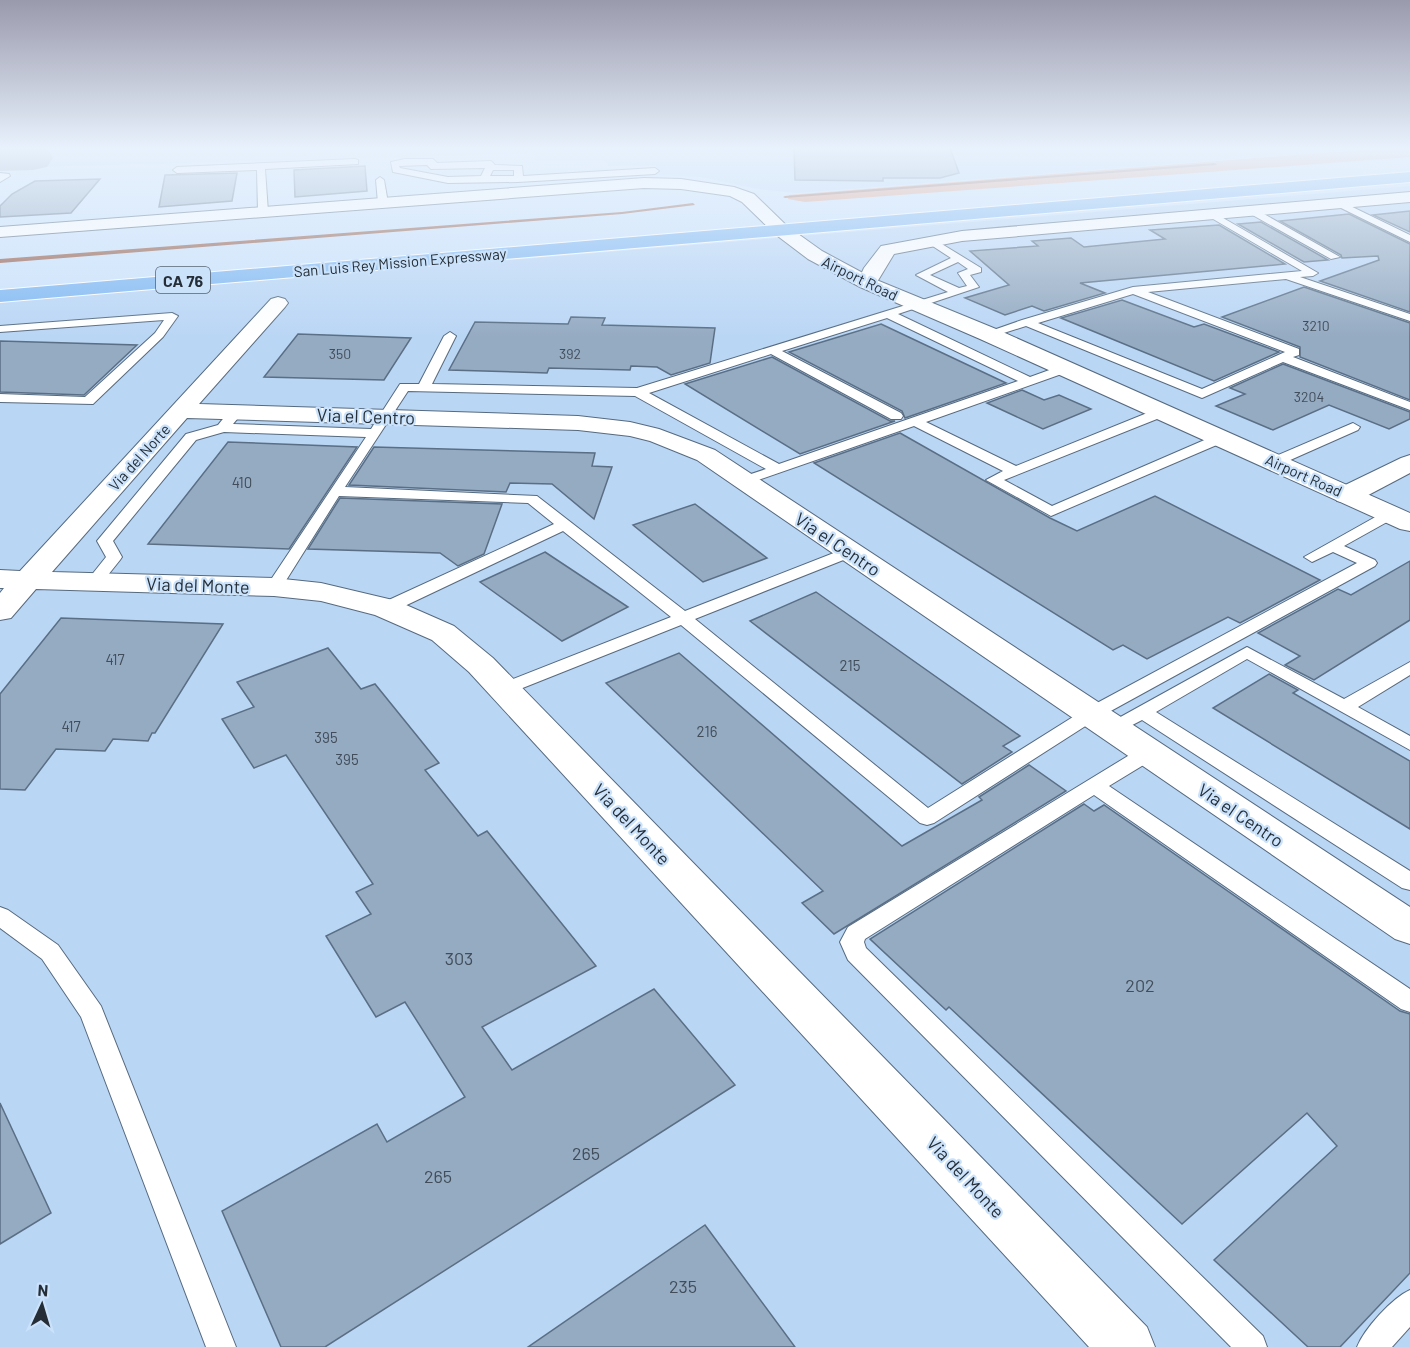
<svg xmlns="http://www.w3.org/2000/svg" width="1410" height="1347" viewBox="0 0 1410 1347" font-family="Barlow,sans-serif">
  <style>
    .built { fill: #bad6f5 }
    .green { fill: #e59b7e }
    .lines { fill: none; stroke-linecap: round; stroke-linejoin: round }
    .stream { fill: #965f4b; fill-rule: evenodd }
    .taxiway { fill: #8a9caf; fill-rule: evenodd }
    .building { fill: #95abc2; stroke: #5a6f85; stroke-width: 1.5 }
    .service-casing { stroke: #566a7f; stroke-width: 2 }
    .minor-casing { stroke: #566a7f; stroke-width: 2 }
    .tertiary-casing { stroke: #566a7f; stroke-width: 2 }
    .trunk-casing { stroke: #fff; stroke-width: 2 }
    .service { fill: #fff; fill-rule: evenodd }
    .minor { fill: #fff; fill-rule: evenodd }
    .tertiary { fill: #fff; fill-rule: evenodd }
    .trunk { fill: #80b8f2; fill-rule: evenodd }
    .labels { text-anchor: middle; dominant-baseline: central; stroke-width: 4.5; stroke-linejoin: round; paint-order: stroke }
    .far-number-label { font-size: 14px; fill: #414d5a }
    .far-street-label { font-size: 15px; fill: #252e37; stroke: #cbe2fb }
    .number-label { font-size: 15px; fill: #414d5a }
    .shield { fill: #cbe2fb; stroke: #576472; stroke-width: 1.5 }
    .shield-label { font-size: 16px; font-weight: bold; fill: #252e37 }
    .street-label { font-size: 18px; fill: #252e37; stroke: #cbe2fb }
    .near-number-label { font-size: 18px; fill: #414d5a }
  </style>
  <rect width="100%" height="100%" fill="#cbe2fb"/>
  <g class="built">
    <polygon points="0,148 1376,148 797,193 758,189 701,177 657,175 656,165 608,166 607,162 601,160 535,161 535,153 0,168"/>
    <polygon points="1410,186 1410,1347 0,1347 0,302"/>
  </g>
  <polygon class="green" points="1384,148 1410,148 1410,157 805,202 788,199 789,195"/>
  <g class="lines">
    <g class="stream">
      <polygon points="1215,163 1217,165 785,198 783,197 785,196"/>
      <polygon points="693,203 695,205 622,214 0,263 0,259 622,212"/>
    </g>
    <polygon class="taxiway" points="0,148 42,148 47,149 53,158 47,167 33,170 0,171"/>
  </g>
  <g class="building">
    <polygon points="794,148 950,148 959,173 940,178 883,178 883,181 795,180"/>
    <polygon points="365,166 367,191 295,197 294,170"/>
    <polygon points="237,173 232,201 159,207 165,175"/>
    <polygon points="100,179 71,213 0,217 0,206 12,194 35,181"/>
    <polygon points="1410,211 1410,232 1373,215"/>
    <polygon points="1349,214 1410,244 1410,312 1320,281 1379,260 1378,256 1342,258 1341,255 1280,221"/>
    <polygon points="1261,222 1328,260 1304,262 1238,224"/>
    <polygon points="1219,225 1285,264 1080,283 1105,293 1044,311 1032,306 1005,315 965,298 1009,285 970,251 1038,246 1032,241 1071,238 1084,247 1165,239 1150,230"/>
    <polygon points="1304,287 1410,323 1410,400 1300,357 1300,347 1222,317"/>
    <polygon points="1122,300 1194,327 1204,324 1279,352 1214,381 1061,318"/>
    <polygon points="571,317 605,318 602,325 715,328 710,363 671,375 657,367 631,366 630,370 549,368 547,373 449,370 475,322 568,324"/>
    <polygon points="881,324 1006,383 905,418 902,411 789,352"/>
    <polygon points="298,334 411,338 384,380 264,377"/>
    <polygon points="0,341 137,345 84,395 0,392"/>
    <polygon points="772,357 890,421 895,421 800,454 685,384"/>
    <polygon points="1283,364 1410,412 1410,419 1389,429 1329,405 1273,430 1216,406 1245,394 1230,388"/>
    <polygon points="1022,390 1044,400 1059,395 1091,409 1043,429 987,403"/>
    <polygon points="900,433 1050,518 1077,531 1155,496 1320,580 1240,623 1228,617 1147,659 1123,645 1113,650 814,463"/>
    <polygon points="228,442 357,447 289,549 148,544"/>
    <polygon points="374,447 595,453 592,466 612,467 594,519 552,484 510,483 506,492 349,485"/>
    <polygon points="340,498 502,504 484,554 458,566 440,553 308,549"/>
    <polygon points="695,504 767,558 703,582 633,525"/>
    <polygon points="545,552 628,607 562,641 480,582"/>
    <polygon points="1410,561 1410,620 1314,680 1285,665 1300,656 1258,633 1338,589 1351,595"/>
    <polygon points="816,592 1020,736 1003,746 1012,752 962,784 750,621"/>
    <polygon points="61,618 223,624 155,733 152,733 148,741 113,739 105,751 56,749 25,790 0,789 0,694"/>
    <polygon points="328,648 361,689 375,684 439,763 425,770 478,836 487,831 596,966 482,1027 512,1070 654,989 735,1085 325,1347 281,1347 222,1211 377,1124 387,1142 465,1097 405,1002 376,1017 326,936 371,914 356,892 373,884 286,755 254,768 222,719 254,707 237,682"/>
    <polygon points="679,653 902,846 982,800 979,797 1029,765 1066,791 834,934 802,903 823,891 606,683"/>
    <polygon points="1269,674 1298,690 1293,693 1410,761 1410,829 1213,708"/>
    <polygon points="1084,804 1094,811 1104,805 1400,1011 1410,1014 1410,1273 1340,1347 1308,1347 1214,1260 1337,1146 1307,1113 1182,1224 949,1007 946,1010 870,939"/>
    <polygon points="0,1103 51,1213 0,1244"/>
    <polygon points="705,1225 795,1347 528,1347"/>
  </g>
  <g class="lines">
    <defs>
      <g id="service">
        <polygon points="355,159 358,160 358,164 265,169 268,212 263,215 258,212 257,170 177,173 173,170 177,167"/>
        <path d="M 405,159 L 433,159 L 437,163 L 491,161 L 495,165 L 522,166 L 523,176 L 655,168 L 659,171 L 655,174 L 518,182 L 448,183 L 393,172 L 391,162 ZM 427,165 L 431,169 L 485,168 L 481,176 L 448,177 L 400,168 L 399,166 ZM 493,170 L 514,170 L 514,176 L 490,176 Z"/>
        <polygon points="0,173 9,174 10,176 0,182"/>
        <polygon points="380,177 384,180 388,203 383,206 378,203 376,180"/>
        <polygon points="1338,200 1410,235 1410,242 1335,205 1333,203"/>
        <polygon points="1249,209 1255,209 1340,257 1331,259 1249,213"/>
        <path d="M 1211,211 L 1318,273 L 1313,276 L 1300,277 L 1410,314 L 1410,321 L 1286,279 L 1148,292 L 1299,349 L 1299,355 L 1293,357 L 1410,402 L 1410,410 L 1283,362 L 1202,398 L 1026,326 L 988,338 L 982,334 L 1022,320 L 1133,287 L 1302,271 L 1208,216 L 1206,214 ZM 1133,294 L 1285,352 L 1202,389 L 1038,323 Z"/>
        <path d="M 932,238 L 981,268 L 981,272 L 970,275 L 979,287 L 898,314 L 1030,377 L 1066,364 L 1072,368 L 1070,371 L 926,422 L 1016,466 L 1157,409 L 1167,409 L 1169,412 L 1167,415 L 1004,480 L 1052,506 L 1216,435 L 1226,435 L 1228,438 L 1226,441 L 1051,516 L 986,480 L 1003,471 L 914,426 L 744,485 L 737,481 L 739,478 L 766,469 L 635,396 L 408,391 L 345,487 L 537,496 L 685,611 L 844,549 L 856,549 L 858,552 L 856,555 L 695,619 L 928,808 L 1084,710 L 1357,563 L 1333,552 L 1312,562 L 1304,557 L 1386,511 L 1396,511 L 1399,514 L 1396,517 L 1344,546 L 1375,560 L 1377,563 L 1375,566 L 1098,718 L 934,823 L 927,825 L 920,823 L 681,625 L 510,693 L 498,693 L 495,689 L 498,685 L 671,617 L 563,531 L 392,612 L 380,612 L 378,608 L 380,604 L 554,524 L 528,503 L 339,496 L 280,590 L 268,590 L 266,587 L 366,437 L 224,432 L 196,440 L 113,541 L 122,557 L 120,560 L 100,585 L 94,587 L 86,582 L 106,557 L 97,541 L 186,434 L 218,425 L 231,409 L 241,409 L 243,412 L 233,424 L 371,429 L 400,384 L 419,384 L 444,336 L 450,332 L 456,336 L 432,384 L 637,388 L 948,292 L 916,275 L 951,258 L 928,243 L 928,239 ZM 958,262 L 968,269 L 958,273 L 967,286 L 959,288 L 930,275 ZM 887,318 L 1018,381 L 779,464 L 649,393 L 771,354 L 891,419 L 901,419 L 903,416 L 901,413 L 782,351 Z"/>
        <polygon points="172,313 178,316 163,337 93,404 0,402 0,394 85,397 155,333 164,320 0,332 0,326"/>
        <polygon points="1353,423 1360,427 1358,430 1279,465 1274,466 1267,462 1269,459"/>
        <polygon points="1247,647 1344,699 1410,662 1410,675 1358,707 1410,736 1410,750 1247,659 1156,712 1410,871 1410,890 1402,888 1142,720 1113,735 1106,733 1103,729 1106,725"/>
        <polygon points="1148,747 1155,748 1158,753 1155,758 1109,786 1410,989 1410,1012 1401,1009 1094,795 865,939 864,942 866,948 1263,1336 1267,1347 1231,1347 848,960 840,942 848,927 1141,748"/>
        <polygon points="0,907 8,910 58,945 101,1006 236,1347 206,1347 81,1017 42,959 0,928"/>
        <path d="M 1410,1290 L 1410,1327 L 1392,1347 L 1357,1347 C 1364,1329 1392,1298 1410,1290 Z"/>
      </g>
      <g id="minor">
        <polygon points="1410,192 1410,202 962,241 894,254 874,287 860,287 857,283 864,268 881,246 962,231"/>
        <polygon points="278,297 285,299 288,303 285,307 199,404 578,416 630,422 659,429 715,450 1410,907 1410,944 1395,939 697,460 650,441 630,436 578,430 187,418 52,572 274,578 321,583 397,601 454,626 493,658 1147,1327 1155,1347 1089,1347 469,672 432,640 375,615 321,601 274,596 36,589 11,618 0,620 0,593 4,588 0,588 0,570 20,571 271,299"/>
        <polygon points="1410,455 1410,473 1357,501 1347,503 1337,501 1334,495 1337,489 1401,458"/>
      </g>
      <polygon id="tertiary" points="644,178 681,179 734,187 754,194 787,226 822,251 874,279 996,329 1410,513 1410,531 1400,529 980,339 860,287 808,259 775,234 742,202 730,196 681,189 644,188 0,237 0,227"/>
      <polygon id="trunk" points="1410,172 1410,182 0,302 0,290"/>
    </defs>
    <use href="#service" class="service-casing"/>
    <use href="#minor" class="minor-casing"/>
    <use href="#tertiary" class="tertiary-casing"/>
    <use href="#trunk" class="trunk-casing"/>
    <use href="#service" class="service"/>
    <use href="#minor" class="minor"/>
    <use href="#tertiary" class="tertiary"/>
    <use href="#trunk" class="trunk"/>
  </g>
  <linearGradient id="sky" x2="0" y2="1"><stop stop-color="#9a9aad"/><stop offset="0.44" stop-color="#e8f2fd"/><stop offset="1" stop-color="#e8f2fd" stop-opacity="0"/></linearGradient>
  <rect width="1410" height="337" fill="url(#sky)"/>
  <g class="labels">
    <g class="far-number-label">
      <text x="1316" y="325">3210</text>
      <text x="340" y="353">350</text>
      <text x="570" y="353">392</text>
      <text x="1309" y="396">3204</text>
    </g>
    <g class="far-street-label">
      <text transform="translate(400 262) rotate(-5)">San Luis Rey Mission Expressway</text>
      <text transform="translate(860 278) rotate(26)">Airport Road</text>
      <text transform="translate(139 457) rotate(-48)">Via del Norte</text>
      <text transform="translate(1304 475) rotate(24)">Airport Road</text>
    </g>
    <g class="number-label">
      <text x="242" y="482">410</text>
      <text x="115" y="659">417</text>
      <text x="850" y="665">215</text>
      <text x="71" y="726">417</text>
      <text x="707" y="731">216</text>
      <text x="326" y="737">395</text>
      <text x="347" y="759">395</text>
    </g>
    <rect class="shield" x="156" y="267" width="54" height="26" rx="4.5"/>
    <g class="shield-label">
      <text x="183" y="280">CA 76</text>
    </g>
    <g class="street-label">
      <text transform="translate(366 416) rotate(2)">Via el Centro</text>
      <text transform="translate(838 544) rotate(34)">Via el Centro</text>
      <text transform="translate(198 585) rotate(2)">Via del Monte</text>
      <text transform="translate(1241 815) rotate(34)">Via el Centro</text>
      <text transform="translate(632 824) rotate(47)">Via del Monte</text>
      <text transform="translate(966 1177) rotate(47)">Via del Monte</text>
    </g>
    <g class="near-number-label">
      <text x="459" y="958">303</text>
      <text x="1140" y="985">202</text>
      <text x="586" y="1153">265</text>
      <text x="438" y="1176">265</text>
      <text x="683" y="1286">235</text>
    </g>
  </g>
  <g transform="translate(42 1305) rotate(4)" stroke="#cbe2fb" stroke-width="4.5" paint-order="stroke">
  <path d="M0-4.5L10 22L0 15L-10 22Z" fill="#252e37"/>
  <text y="-9" font-size="16" font-weight="bold" text-anchor="middle" fill="#252e37">N</text>
  </g>
</svg>
